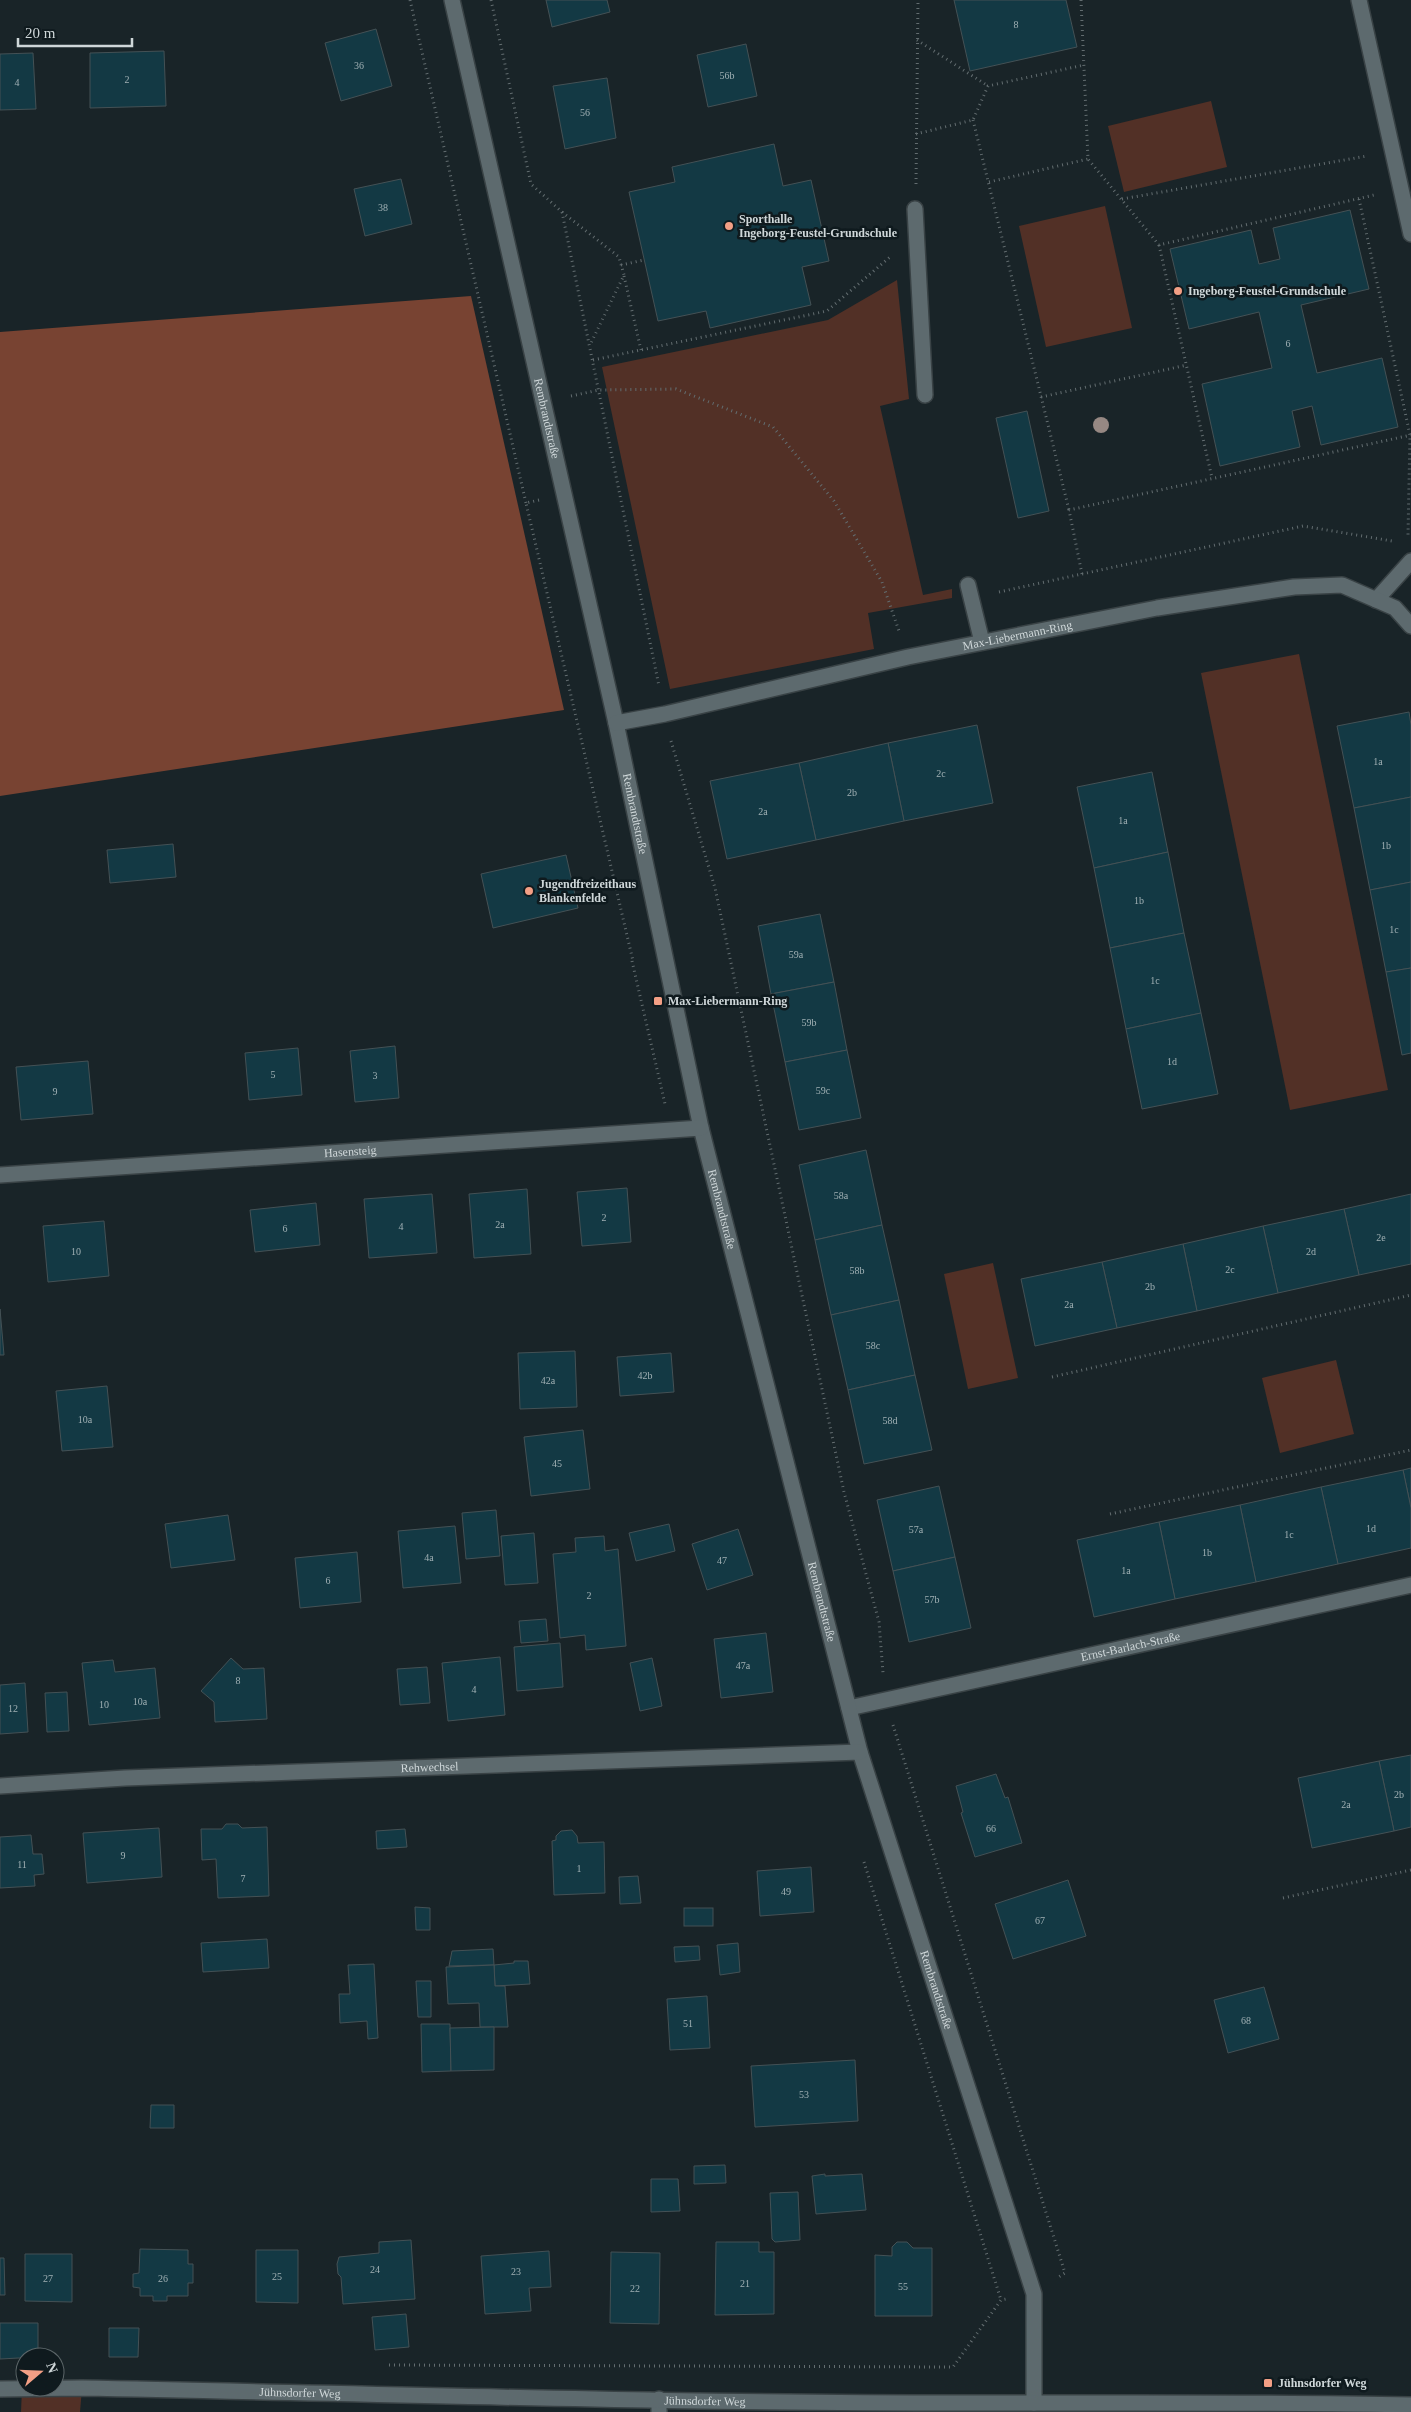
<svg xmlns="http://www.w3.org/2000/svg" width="1411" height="2412" viewBox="0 0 1411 2412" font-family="Georgia,serif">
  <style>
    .green { fill: #523026 }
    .forest { fill: #784332 }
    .building { fill: #133944; stroke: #445155 }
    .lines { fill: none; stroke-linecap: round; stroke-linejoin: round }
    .lane-casing { stroke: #394245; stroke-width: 18 }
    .street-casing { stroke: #394245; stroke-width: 18 }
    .path { stroke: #636d70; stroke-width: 3; stroke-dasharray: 1 4; stroke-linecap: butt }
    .lane { stroke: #5d6a6e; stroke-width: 15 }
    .street { stroke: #5d6a6e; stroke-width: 15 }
    .tree { fill: #968883 }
    .poi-dot { fill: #f39f85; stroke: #0f1a1e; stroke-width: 2 }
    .labels { text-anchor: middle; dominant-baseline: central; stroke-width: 5; stroke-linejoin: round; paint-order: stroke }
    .number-label { font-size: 10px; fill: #a0b0b4 }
    .poi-label { font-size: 12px; font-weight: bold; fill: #cfd7d9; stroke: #0f1a1e; text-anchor: start }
    .street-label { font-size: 12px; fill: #cfd7d9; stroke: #0f1a1e }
  </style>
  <rect width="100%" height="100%" fill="#192428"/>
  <g class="green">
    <polygon points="1211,101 1227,167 1124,192 1108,126"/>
    <polygon points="1105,206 1132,328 1046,347 1019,226"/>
    <polygon points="897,280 909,399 880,406 923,595 952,589 952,598 868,613 874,649 670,689 602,367 828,320"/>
    <polygon points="1299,654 1388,1090 1290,1110 1201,673"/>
    <polygon points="993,1263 1018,1378 968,1389 944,1274"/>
    <polygon points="1336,1360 1354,1434 1280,1453 1262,1378"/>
    <polygon points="22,2388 82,2388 80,2412 21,2412"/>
  </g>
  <polygon class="forest" points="471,296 564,710 0,796 0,332"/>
  <g class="building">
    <polygon points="546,0 607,0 610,12 552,27"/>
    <polygon points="954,0 1066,0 1077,47 970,71"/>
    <polygon points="376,29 392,86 341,101 325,43"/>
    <polygon points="746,44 757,96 708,107 697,55"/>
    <polygon points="164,51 166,106 90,108 90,53"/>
    <polygon points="33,53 36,109 0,110 0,54"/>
    <polygon points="607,78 616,138 565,149 553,86"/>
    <polygon points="774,144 783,186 811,180 829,261 802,267 811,305 710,328 706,311 658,321 629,192 675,182 672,167"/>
    <polygon points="401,179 412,224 365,236 354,189"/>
    <polygon points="1350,210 1369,289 1301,305 1317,373 1382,358 1398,427 1321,445 1312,406 1292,411 1300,447 1220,466 1202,384 1272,368 1259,312 1189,329 1170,249 1251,230 1259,264 1280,259 1273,228"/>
    <polygon points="1027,411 1049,511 1018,518 996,418"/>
    <polygon points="1409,712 1411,725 1411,797 1354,808 1337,726"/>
    <polygon points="977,725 993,803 904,821 888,743"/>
    <polygon points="888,743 904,821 816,840 799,763"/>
    <polygon points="799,763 816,840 727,859 710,781"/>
    <polygon points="1152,772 1168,852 1094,868 1077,787"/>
    <polygon points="1411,797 1411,882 1370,890 1354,808"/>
    <polygon points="173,844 176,877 110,883 107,850"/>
    <polygon points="1168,852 1184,933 1110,948 1094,868"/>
    <polygon points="566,855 578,908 493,928 481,874"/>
    <polygon points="1411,882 1411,968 1386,972 1370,890"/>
    <polygon points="820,914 834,982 771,994 758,926"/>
    <polygon points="1184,933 1201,1013 1126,1029 1110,948"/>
    <polygon points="1411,968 1411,1053 1402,1055 1386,972"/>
    <polygon points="834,982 847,1050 785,1062 771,994"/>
    <polygon points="1201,1013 1218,1094 1142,1109 1126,1029"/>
    <polygon points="395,1046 399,1098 355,1102 350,1051"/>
    <polygon points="298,1048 302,1095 249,1100 245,1053"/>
    <polygon points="847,1050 861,1118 799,1130 785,1062"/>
    <polygon points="88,1061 93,1114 21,1120 16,1067"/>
    <polygon points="866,1150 882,1225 815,1240 799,1165"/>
    <polygon points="627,1188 631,1242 582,1246 577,1192"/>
    <polygon points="527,1189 531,1254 474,1258 469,1194"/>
    <polygon points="432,1194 437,1253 369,1258 364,1199"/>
    <polygon points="1411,1194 1411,1264 1359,1275 1344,1209"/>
    <polygon points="316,1203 320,1245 255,1252 250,1210"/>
    <polygon points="1344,1209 1359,1275 1278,1293 1263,1226"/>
    <polygon points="104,1221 109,1276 48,1282 43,1226"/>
    <polygon points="882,1225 899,1300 831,1315 815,1240"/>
    <polygon points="1263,1226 1278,1293 1197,1311 1183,1244"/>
    <polygon points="1183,1244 1197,1311 1117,1328 1102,1262"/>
    <polygon points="1102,1262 1117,1328 1035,1346 1021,1279"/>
    <polygon points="899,1300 915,1375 848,1390 831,1315"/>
    <polygon points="0,1309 4,1355 0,1355"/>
    <polygon points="575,1351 577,1407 520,1409 518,1353"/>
    <polygon points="671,1353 674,1392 620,1396 617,1357"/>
    <polygon points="915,1375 932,1450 864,1464 848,1390"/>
    <polygon points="107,1386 113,1447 62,1451 56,1391"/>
    <polygon points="583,1430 590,1489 531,1496 524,1437"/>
    <polygon points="1411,1468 1411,1508 1403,1470"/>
    <polygon points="1403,1470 1411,1508 1411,1548 1338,1564 1321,1487"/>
    <polygon points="939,1486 955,1557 893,1571 877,1500"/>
    <polygon points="1321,1487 1338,1564 1256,1582 1240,1505"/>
    <polygon points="1240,1505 1256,1582 1175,1599 1159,1522"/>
    <polygon points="496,1510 500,1556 466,1559 462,1513"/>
    <polygon points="228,1515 235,1560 171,1568 165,1524"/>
    <polygon points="1159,1522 1175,1599 1094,1617 1077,1540"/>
    <polygon points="669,1524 675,1551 636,1561 629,1533"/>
    <polygon points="455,1526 461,1583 403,1588 398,1531"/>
    <polygon points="738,1529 753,1575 707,1590 692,1544"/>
    <polygon points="534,1533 538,1583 505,1585 501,1536"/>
    <polygon points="604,1536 605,1551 618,1549 626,1646 586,1650 585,1635 560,1638 553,1554 576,1552 575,1538"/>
    <polygon points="357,1552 361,1602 300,1608 295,1558"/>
    <polygon points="955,1557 971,1628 909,1642 893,1571"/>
    <polygon points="546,1619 548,1641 521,1643 519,1621"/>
    <polygon points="766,1633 773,1692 721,1698 714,1639"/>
    <polygon points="560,1643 563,1687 517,1691 514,1647"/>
    <polygon points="500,1657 505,1715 448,1721 442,1663"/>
    <polygon points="231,1658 243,1669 264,1668 267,1719 215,1722 214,1702 201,1691"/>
    <polygon points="652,1658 662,1706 640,1711 630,1663"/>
    <polygon points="113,1660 115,1672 155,1668 160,1718 89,1725 82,1663"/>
    <polygon points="427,1667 430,1703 400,1705 397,1669"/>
    <polygon points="25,1683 28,1732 0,1734 0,1685"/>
    <polygon points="67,1692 69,1731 47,1732 45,1693"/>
    <polygon points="1411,1755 1411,1827 1394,1831 1379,1761"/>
    <polygon points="1379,1761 1394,1831 1312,1848 1298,1778"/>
    <polygon points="996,1774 1005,1798 1008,1797 1022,1843 975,1857 961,1813 963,1812 956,1786"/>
    <polygon points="226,1824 238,1824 242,1828 267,1827 269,1896 218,1898 216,1859 202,1860 201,1829 222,1829"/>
    <polygon points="159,1828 162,1877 87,1883 83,1833"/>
    <polygon points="405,1829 407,1847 377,1849 376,1831"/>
    <polygon points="572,1830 577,1836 578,1843 604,1842 605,1893 554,1895 552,1841 556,1840 556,1836 561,1831"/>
    <polygon points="31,1835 33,1854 42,1854 44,1874 34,1875 35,1886 0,1888 0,1837"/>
    <polygon points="811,1867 814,1912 760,1916 757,1871"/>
    <polygon points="638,1876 641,1903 620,1904 619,1877"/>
    <polygon points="1068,1880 1086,1936 1013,1959 995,1904"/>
    <polygon points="415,1907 430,1908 430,1930 416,1930"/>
    <rect x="684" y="1908" width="29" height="18"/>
    <polygon points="267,1939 269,1968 203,1972 201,1943"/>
    <polygon points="738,1943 740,1972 720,1975 717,1945"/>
    <polygon points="699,1946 700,1960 675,1962 674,1947"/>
    <polygon points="493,1949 494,1965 449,1966 452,1951"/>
    <polygon points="514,1961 528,1961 530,1984 495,1986 494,1965 514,1963"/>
    <polygon points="374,1964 378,2038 368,2039 367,2021 340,2023 339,1994 350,1994 348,1965"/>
    <polygon points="494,1965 495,1986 505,1986 508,2027 480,2027 479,2003 448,2004 446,1967"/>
    <polygon points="416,1981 431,1981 431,2017 418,2017"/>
    <polygon points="1264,1987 1279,2039 1228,2053 1214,2000"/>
    <polygon points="707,1996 710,2048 670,2050 667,1999"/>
    <polygon points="421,2024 450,2024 451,2071 422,2072"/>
    <polygon points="494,2027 494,2070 451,2071 450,2028"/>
    <polygon points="855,2060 858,2121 755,2127 751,2066"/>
    <polygon points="151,2105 174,2105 174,2128 150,2128"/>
    <polygon points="725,2165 726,2183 694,2184 694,2166"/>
    <polygon points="825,2174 825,2176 862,2174 866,2210 816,2214 812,2176"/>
    <polygon points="651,2179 678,2179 680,2211 651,2212"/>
    <polygon points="798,2192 800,2240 775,2242 772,2239 770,2193"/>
    <polygon points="411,2240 415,2299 343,2304 341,2277 338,2274 337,2264 339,2257 379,2253 379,2242"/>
    <polygon points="716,2242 759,2242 759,2252 774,2252 774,2314 715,2315"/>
    <polygon points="897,2242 907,2242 913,2248 932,2248 932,2316 875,2316 875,2255 892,2256 892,2247"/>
    <polygon points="140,2249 188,2250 188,2264 193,2264 193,2283 188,2283 188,2296 167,2296 167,2301 153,2301 153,2296 140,2296 140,2288 133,2287 133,2274 139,2273"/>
    <polygon points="256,2250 298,2250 298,2303 256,2302"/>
    <polygon points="549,2251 551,2287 529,2288 531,2311 485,2314 481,2256"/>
    <polygon points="611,2252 660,2253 659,2324 610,2323"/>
    <polygon points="25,2254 72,2254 72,2302 25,2301"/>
    <polygon points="0,2258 4,2258 5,2295 0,2295"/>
    <polygon points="406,2314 409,2347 375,2350 372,2317"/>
    <polygon points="0,2323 38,2323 38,2357 0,2359"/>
    <polygon points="109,2328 139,2328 138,2357 109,2357"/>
  </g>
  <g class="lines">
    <defs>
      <g id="lane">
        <polyline points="1359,0 1411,234"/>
        <polyline points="915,209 925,395"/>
        <polyline points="968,585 982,642"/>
        <polyline points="1376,600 1411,561"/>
        <path id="s1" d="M 849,1708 L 1411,1585"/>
        <polyline points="659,2412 659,2399"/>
      </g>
      <g id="street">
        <path id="s2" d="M 452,0 L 616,723 L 701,1128 L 860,1752 L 1034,2294 L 1034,2403"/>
        <path id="s3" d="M 616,723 L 665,714 L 908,657 L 1157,608 L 1294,587 L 1342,585 L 1395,608 L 1411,626"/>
        <path id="s4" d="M 0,1175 L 701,1128"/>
        <path id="s5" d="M 0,1786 L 125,1778 L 860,1752"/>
        <path id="s6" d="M 0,2389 L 82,2388 C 389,2394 696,2404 1003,2403 C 1139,2403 1275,2402 1411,2405"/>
      </g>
    </defs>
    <use href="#lane" class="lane-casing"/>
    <use href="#street" class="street-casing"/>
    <g class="path">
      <polyline points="410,0 526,503"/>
      <polyline points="491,0 531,184 562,212 659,686"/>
      <polyline points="1081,0 1088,159 1159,245 1374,195"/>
      <polyline points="917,40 988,86"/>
      <polyline points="973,120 1069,510"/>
      <polyline points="916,134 973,120 988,86 1084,65"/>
      <polyline points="989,182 1088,159"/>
      <polyline points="916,184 918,0"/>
      <polyline points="1122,199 1367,156"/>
      <polyline points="1359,199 1410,435 1408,535"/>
      <polyline points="562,212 619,257 624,275 590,345"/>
      <polyline points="1159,245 1212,478"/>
      <polyline points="621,265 644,260"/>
      <polyline points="624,276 641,350"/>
      <polyline points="593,360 827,311 890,257"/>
      <polyline points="571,396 599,390 676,389 773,427 834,501 882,582 899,631"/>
      <polyline points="1041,397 1187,365"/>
      <polyline points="539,500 526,503 633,961"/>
      <polyline points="1082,574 1069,510 1411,435"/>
      <polyline points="999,592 1303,526 1392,541"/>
      <polyline points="671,741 715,888 844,1492 879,1622 883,1673"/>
      <polyline points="632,961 665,1104"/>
      <polyline points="1052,1377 1411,1295"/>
      <polyline points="1110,1514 1411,1450"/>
      <polyline points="893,1725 1065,2273 1057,2278"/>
      <polyline points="864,1862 1001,2300"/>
      <polyline points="1283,1898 1411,1870"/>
      <polyline points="389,2365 953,2367 1001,2300 1006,2299"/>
    </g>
    <use href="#lane" class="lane"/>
    <use href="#street" class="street"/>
  </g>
  <circle class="tree" cx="1101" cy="425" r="8"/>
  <g class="poi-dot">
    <circle cx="729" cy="226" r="5"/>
    <circle cx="1178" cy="291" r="5"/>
    <circle cx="529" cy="891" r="5"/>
    <rect x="653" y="996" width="10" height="10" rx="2.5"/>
    <rect x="1263" y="2378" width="10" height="10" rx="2.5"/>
  </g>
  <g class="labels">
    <g class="number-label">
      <text x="1016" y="24">8</text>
      <text x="359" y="65">36</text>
      <text x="727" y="75">56b</text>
      <text x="127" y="79">2</text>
      <text x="17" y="82">4</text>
      <text x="585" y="112">56</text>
      <text x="383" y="207">38</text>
      <text x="1288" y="343">6</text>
      <text x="1378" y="761">1a</text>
      <text x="941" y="773">2c</text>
      <text x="852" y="792">2b</text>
      <text x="763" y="811">2a</text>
      <text x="1123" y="820">1a</text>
      <text x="1386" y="845">1b</text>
      <text x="1139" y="900">1b</text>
      <text x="1394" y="929">1c</text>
      <text x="796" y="954">59a</text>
      <text x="1155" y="980">1c</text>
      <text x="809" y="1022">59b</text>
      <text x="1172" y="1061">1d</text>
      <text x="273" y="1074">5</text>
      <text x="375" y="1075">3</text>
      <text x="823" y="1090">59c</text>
      <text x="55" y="1091">9</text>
      <text x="841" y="1195">58a</text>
      <text x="604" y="1217">2</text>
      <text x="500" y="1224">2a</text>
      <text x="401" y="1226">4</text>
      <text x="285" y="1228">6</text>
      <text x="1381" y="1237">2e</text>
      <text x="76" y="1251">10</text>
      <text x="1311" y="1251">2d</text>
      <text x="1230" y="1269">2c</text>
      <text x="857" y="1270">58b</text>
      <text x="1150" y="1286">2b</text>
      <text x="1069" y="1304">2a</text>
      <text x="873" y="1345">58c</text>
      <text x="645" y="1375">42b</text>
      <text x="548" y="1380">42a</text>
      <text x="85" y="1419">10a</text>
      <text x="890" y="1420">58d</text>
      <text x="557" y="1463">45</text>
      <text x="1371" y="1528">1d</text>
      <text x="916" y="1529">57a</text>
      <text x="1289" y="1534">1c</text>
      <text x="1207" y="1552">1b</text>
      <text x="429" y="1557">4a</text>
      <text x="722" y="1560">47</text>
      <text x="1126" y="1570">1a</text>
      <text x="328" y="1580">6</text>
      <text x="589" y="1595">2</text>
      <text x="932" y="1599">57b</text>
      <text x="743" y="1665">47a</text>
      <text x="238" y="1680">8</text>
      <text x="474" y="1689">4</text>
      <text x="140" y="1701">10a</text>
      <text x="104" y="1704">10</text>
      <text x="13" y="1708">12</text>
      <text x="1399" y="1794">2b</text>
      <text x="1346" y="1804">2a</text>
      <text x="991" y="1828">66</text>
      <text x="123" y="1855">9</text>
      <text x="22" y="1864">11</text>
      <text x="579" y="1868">1</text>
      <text x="243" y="1878">7</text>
      <text x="786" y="1891">49</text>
      <text x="1040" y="1920">67</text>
      <text x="1246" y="2020">68</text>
      <text x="688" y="2023">51</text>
      <text x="804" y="2094">53</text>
      <text x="375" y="2269">24</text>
      <text x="516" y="2271">23</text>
      <text x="277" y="2276">25</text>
      <text x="48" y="2278">27</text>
      <text x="163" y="2278">26</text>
      <text x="745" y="2283">21</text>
      <text x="903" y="2286">55</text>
      <text x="635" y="2288">22</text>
    </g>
    <g class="poi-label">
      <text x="739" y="219">Sporthalle<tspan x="739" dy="14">Ingeborg-Feustel-Grundschule</tspan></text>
      <text x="1188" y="291">Ingeborg-Feustel-Grundschule</text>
      <text x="539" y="884">Jugendfreizeithaus<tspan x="539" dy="14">Blankenfelde</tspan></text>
      <text x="668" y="1001">Max-Liebermann-Ring</text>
      <text x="1278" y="2383">Jühnsdorfer Weg</text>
    </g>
    <g class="street-label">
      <text stroke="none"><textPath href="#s2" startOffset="429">Rembrandtstraße</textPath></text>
      <text stroke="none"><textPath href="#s3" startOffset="411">Max-Liebermann-Ring</textPath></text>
      <text stroke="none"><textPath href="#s2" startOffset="834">Rembrandtstraße</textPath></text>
      <text stroke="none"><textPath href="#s4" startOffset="351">Hasensteig</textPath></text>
      <text stroke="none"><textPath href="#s2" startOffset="1239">Rembrandtstraße</textPath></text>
      <text stroke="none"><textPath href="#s2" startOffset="1644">Rembrandtstraße</textPath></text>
      <text stroke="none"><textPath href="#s1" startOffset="288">Ernst-Barlach-Straße</textPath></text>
      <text stroke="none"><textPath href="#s5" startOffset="430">Rehwechsel</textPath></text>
      <text stroke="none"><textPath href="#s2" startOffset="2049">Rembrandtstraße</textPath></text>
      <text stroke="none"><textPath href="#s6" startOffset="300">Jühnsdorfer Weg</textPath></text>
      <text stroke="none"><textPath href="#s6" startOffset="705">Jühnsdorfer Weg</textPath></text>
    </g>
  </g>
  <g transform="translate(40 2372) rotate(71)"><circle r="24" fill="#0f1a1e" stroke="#5c6669"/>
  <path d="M0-4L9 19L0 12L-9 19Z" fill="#f39f85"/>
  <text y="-8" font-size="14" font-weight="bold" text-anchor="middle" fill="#cfd7d9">N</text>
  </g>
  <path d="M18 38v8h114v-8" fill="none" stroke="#cfd7d9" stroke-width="2.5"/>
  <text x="25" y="38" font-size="15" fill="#cfd7d9" stroke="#0f1a1e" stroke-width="4" paint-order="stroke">20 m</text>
</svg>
